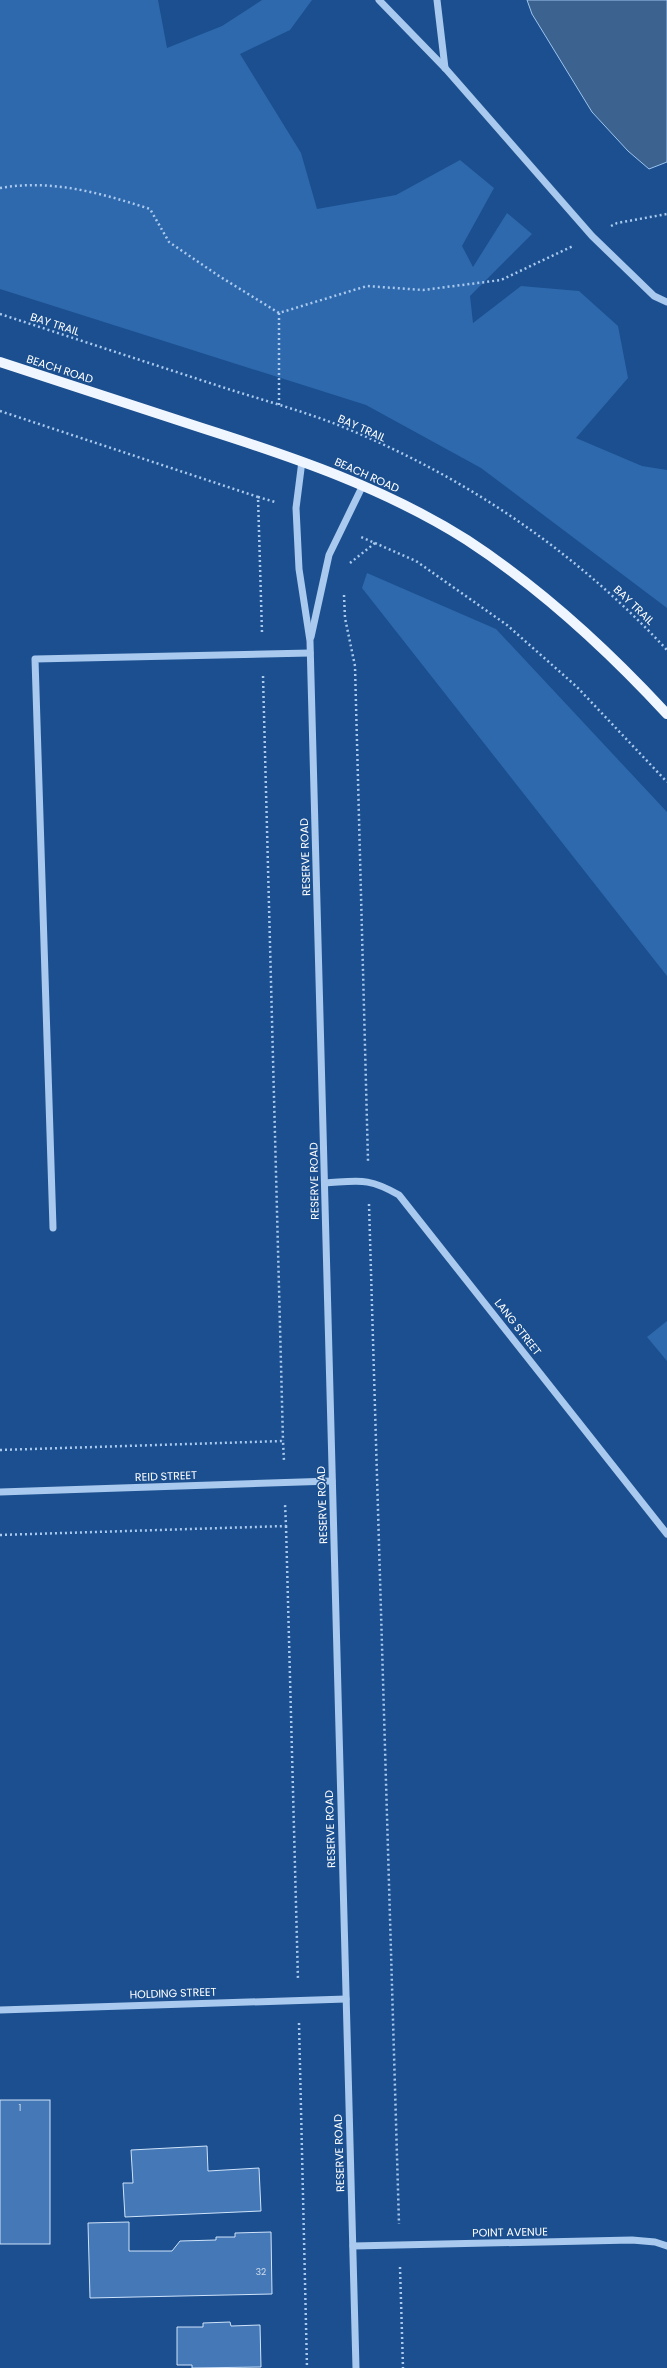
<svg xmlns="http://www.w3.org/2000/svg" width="667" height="2368" viewBox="0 0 667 2368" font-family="Poppins,sans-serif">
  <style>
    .green { fill: #2e69ad }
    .water { fill: #3c6290; stroke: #9cc4f0 }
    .building { fill: #4478b7; stroke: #cfe3fa }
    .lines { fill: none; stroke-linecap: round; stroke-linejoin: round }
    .path { stroke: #a9c9ee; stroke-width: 2.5; stroke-dasharray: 2 3; stroke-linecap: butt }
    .minor { stroke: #a9c9ee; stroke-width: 7 }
    .major { stroke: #f0f6ff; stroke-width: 10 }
    .labels { text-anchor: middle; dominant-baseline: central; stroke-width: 3; stroke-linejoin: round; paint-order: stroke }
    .number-label { font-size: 9px; fill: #d0dded }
    .street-label { font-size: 11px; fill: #fff; stroke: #1b4f8f }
  </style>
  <rect width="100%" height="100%" fill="#1b4f8f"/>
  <g class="green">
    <polygon points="0,0 158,0 167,48 222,26 262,0 312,0 290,30 240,54 301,153 317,209 396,195 460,160 494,188 462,246 473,267 507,213 532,234 470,296 473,323 521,286 579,291 618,326 628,378 576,438 642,466 667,470 667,608 481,468 366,405 0,289"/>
    <polygon points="367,573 496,629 667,812 667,976 362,588"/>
    <polygon points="667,1321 667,1361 647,1337"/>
  </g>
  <polygon class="water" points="527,0 667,0 667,162 649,169 628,151 592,112 532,14"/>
  <g class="building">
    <rect x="0" y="2100" width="50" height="144"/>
    <polygon points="207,2146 208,2171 259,2168 261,2211 125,2217 123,2183 133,2183 131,2150"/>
    <polygon points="129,2222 129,2251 172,2251 180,2241 216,2240 216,2237 235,2237 235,2233 271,2232 272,2294 90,2298 88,2223"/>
    <polygon points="230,2322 231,2326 260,2325 261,2367 192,2368 192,2365 177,2365 177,2327 203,2327 203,2323"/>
  </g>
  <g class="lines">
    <g class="path">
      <path d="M 0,188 C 52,179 101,193 150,209 L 169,242 L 219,276 L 279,313 L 367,286 L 423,290 L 501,280 L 573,246"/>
      <polyline points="611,226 617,223 667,214"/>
      <polyline points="279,313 279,406"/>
      <path d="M 0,314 C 76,339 152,364 228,389 C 266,401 306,412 343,427 C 468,478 576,552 667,650"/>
      <polyline points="0,411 258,497 262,633"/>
      <polyline points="258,497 275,502"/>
      <polyline points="375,543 416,561 507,625 577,687 667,782"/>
      <polyline points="350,563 375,543 361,537"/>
      <polyline points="344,595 345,618 355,666 368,1161"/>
      <polyline points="263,676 283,1441"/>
      <polyline points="369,1204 399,2224"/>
      <polyline points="0,1450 283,1441 284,1461"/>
      <polyline points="286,1526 298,1980"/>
      <polyline points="0,1535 286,1526 285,1504"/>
      <polyline points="299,2023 307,2368"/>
      <polyline points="400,2267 403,2368"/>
    </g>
    <g class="minor">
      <polyline points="379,0 445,68 592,236 654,296 667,302"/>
      <polyline points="437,0 445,68"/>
      <polyline points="302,461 296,508 299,569 310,641 356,2368"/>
      <polyline points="311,637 329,555 363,485"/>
      <path d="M 325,1183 C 359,1181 368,1177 399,1195 L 667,1534"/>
      <polyline points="53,1228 35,659 310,653"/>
      <polyline points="0,1492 332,1481"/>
      <polyline points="0,2010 346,1999"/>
      <polyline points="353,2246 632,2240 655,2242 667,2246"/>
    </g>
    <path class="major" d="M 0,362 C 67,384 134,406 202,428 C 293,457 385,488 467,540 C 542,589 606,648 667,714"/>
  </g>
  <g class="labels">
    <g class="number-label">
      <text x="20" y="2108">1</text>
      <text x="261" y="2272">32</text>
    </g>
    <g class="street-label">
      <text transform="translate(55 324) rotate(18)">BAY TRAIL</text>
      <text transform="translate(60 369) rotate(18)">BEACH ROAD</text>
      <text transform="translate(362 428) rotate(24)">BAY TRAIL</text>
      <text transform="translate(367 475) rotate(24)">BEACH ROAD</text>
      <text transform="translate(634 605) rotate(44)">BAY TRAIL</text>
      <text transform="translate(305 857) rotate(-92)">RESERVE ROAD</text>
      <text transform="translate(314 1181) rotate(-91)">RESERVE ROAD</text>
      <text transform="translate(518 1327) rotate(52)">LANG STREET</text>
      <text transform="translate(166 1476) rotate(-2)">REID STREET</text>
      <text transform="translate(322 1505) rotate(-92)">RESERVE ROAD</text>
      <text transform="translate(330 1829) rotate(-92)">RESERVE ROAD</text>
      <text transform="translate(173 1993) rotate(-2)">HOLDING STREET</text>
      <text transform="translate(339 2153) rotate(-92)">RESERVE ROAD</text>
      <text transform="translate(510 2232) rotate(-1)">POINT AVENUE</text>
    </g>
  </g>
</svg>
